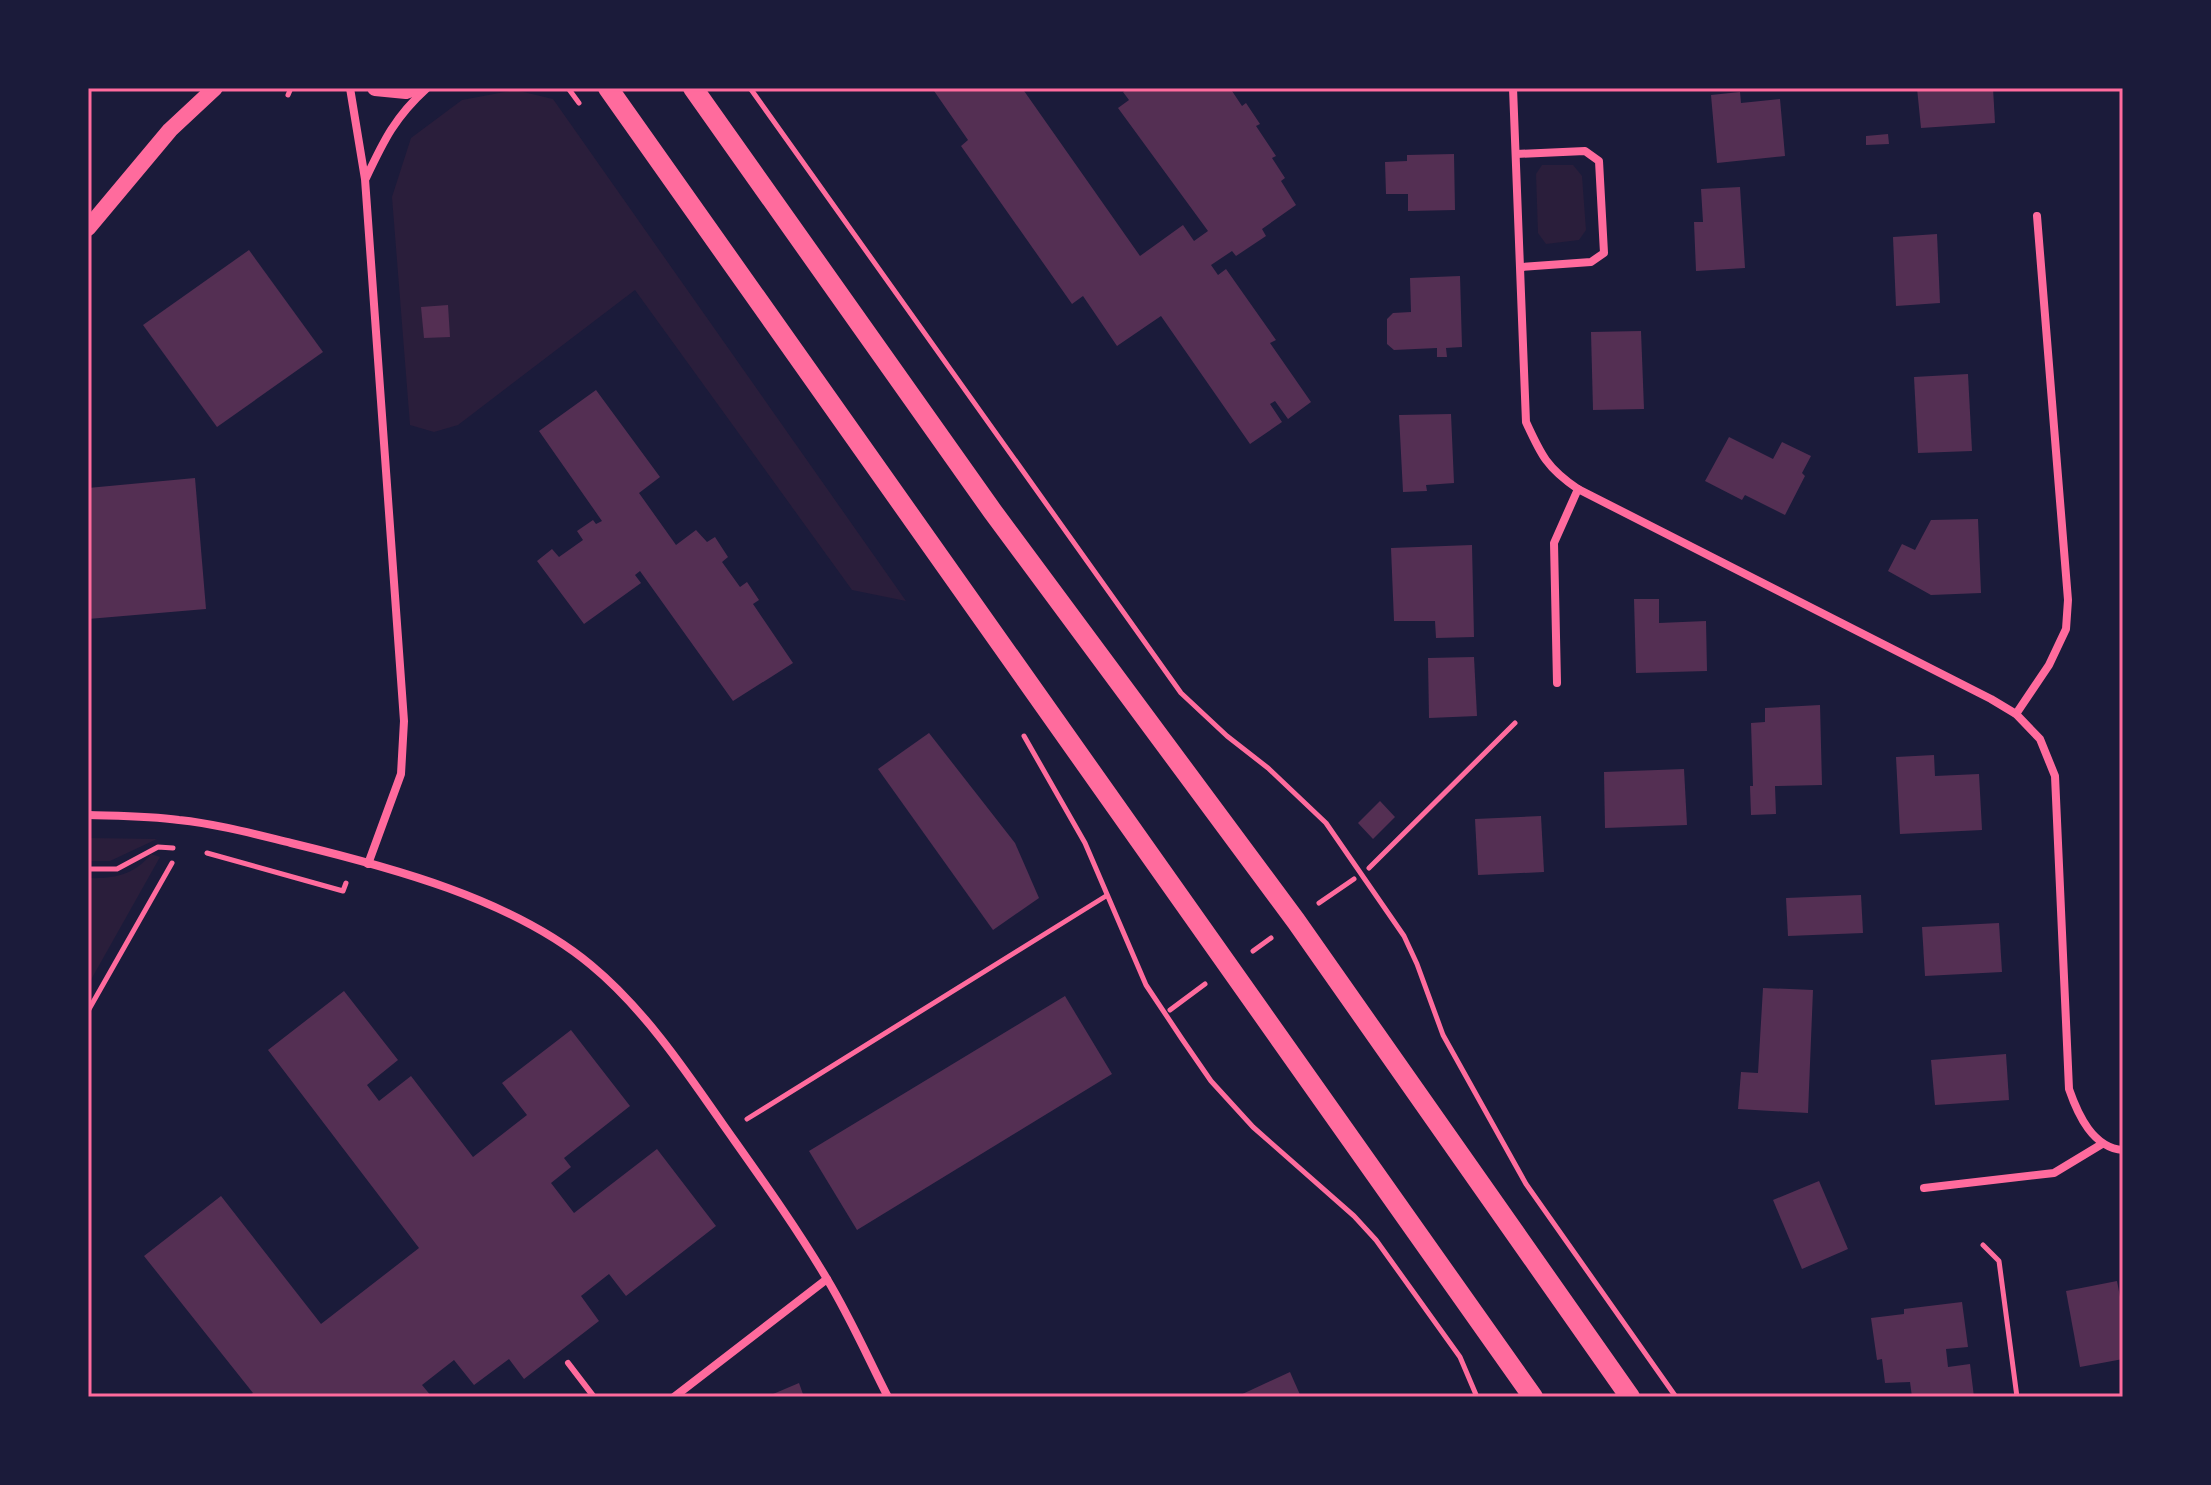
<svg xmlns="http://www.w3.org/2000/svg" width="2211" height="1485" viewBox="0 0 2211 1485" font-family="'PT Sans Narrow',sans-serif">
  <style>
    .green { fill: #2a1e3b }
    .building { fill: #542f53 }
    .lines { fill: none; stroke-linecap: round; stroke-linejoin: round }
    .path { stroke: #ff6b9d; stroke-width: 5 }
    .service { stroke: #ff6b9d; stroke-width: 6 }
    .minor { stroke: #ff6b9d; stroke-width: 8 }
    .secondary { stroke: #ff6b9d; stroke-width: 16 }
    .primary { stroke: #ff6b9d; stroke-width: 20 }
    .neatline { fill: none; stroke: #ff6b9d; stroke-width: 3 }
  </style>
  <rect width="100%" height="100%" fill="#1b1b3a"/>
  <g class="green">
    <polygon points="515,90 553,99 906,601 852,590 635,290 458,425 434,432 410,425 392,197 411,138 462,100"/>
    <polygon points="1542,165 1573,165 1582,176 1586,230 1579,240 1546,244 1538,233 1536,174"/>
    <polygon points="88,838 157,839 110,861 88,861"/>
    <path d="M 151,854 L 160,857 L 88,985 L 88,878 C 113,879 135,875 151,854 Z"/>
  </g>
  <g class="building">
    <polygon points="932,88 1022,88 1140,256 1183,225 1194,241 1208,231 1118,108 1129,100 1123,92 1129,88 1230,88 1242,106 1246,103 1260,124 1256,126 1276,156 1272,158 1285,178 1281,181 1296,205 1262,229 1266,236 1236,256 1232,251 1211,265 1218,275 1226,269 1276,340 1270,343 1311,402 1288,419 1275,401 1270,404 1282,422 1250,444 1161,316 1117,346 1083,296 1072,304 961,146 968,140"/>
    <polygon points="1917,88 1993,88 1995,123 1921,128"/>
    <polygon points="1740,92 1741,103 1780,99 1785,156 1717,163 1711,95"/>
    <polygon points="1888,134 1889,144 1866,145 1866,136"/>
    <polygon points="1454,154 1455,210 1408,211 1408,194 1386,194 1385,162 1407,161 1407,155"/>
    <polygon points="1740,187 1745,268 1696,271 1694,222 1703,222 1701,189"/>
    <polygon points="1937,234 1940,303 1896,306 1893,237"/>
    <polygon points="249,250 323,352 217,427 143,325"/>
    <polygon points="1460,276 1462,347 1446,348 1447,357 1437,357 1437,348 1394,350 1387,344 1387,319 1393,313 1411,312 1410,278"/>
    <polygon points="448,305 450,337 424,338 421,307"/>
    <polygon points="1641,331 1644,409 1593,410 1591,332"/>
    <polygon points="1968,374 1972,451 1918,453 1914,377"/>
    <polygon points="596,390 660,477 639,493 676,545 696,530 707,542 715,537 728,557 722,562 740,587 747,582 759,600 753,604 793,663 733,701 640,571 635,575 641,583 584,624 537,561 552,549 559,557 583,540 577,531 593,520 596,524 602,521 539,431"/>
    <polygon points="1451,414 1454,483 1426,485 1427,491 1403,492 1399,415"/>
    <polygon points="1729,437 1773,459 1782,442 1811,456 1802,473 1805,476 1785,515 1745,495 1742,500 1705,481"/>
    <polygon points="195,478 206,609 88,619 88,488"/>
    <polygon points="1978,519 1981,593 1931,595 1888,571 1902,544 1915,550 1931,520"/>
    <polygon points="1472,545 1474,637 1436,638 1435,621 1394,621 1391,548"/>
    <polygon points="1634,599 1659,599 1659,623 1706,621 1707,671 1636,673"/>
    <polygon points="1474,657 1477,716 1429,718 1428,658"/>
    <polygon points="1820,705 1822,785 1775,786 1776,814 1751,815 1750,786 1753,786 1751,723 1765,722 1765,708"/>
    <polygon points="929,733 1015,843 1039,898 993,930 878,769"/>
    <polygon points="1934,755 1935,776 1979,774 1982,830 1900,834 1896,757"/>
    <polygon points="1684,769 1687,825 1605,828 1604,772"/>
    <polygon points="1380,801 1395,817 1373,839 1358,823"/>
    <polygon points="1541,816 1544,872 1478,875 1475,819"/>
    <polygon points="1861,895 1863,933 1788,936 1786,898"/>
    <polygon points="1999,923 2002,972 1925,976 1922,927"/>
    <polygon points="1763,988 1813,990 1808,1113 1738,1109 1741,1072 1758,1073"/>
    <polygon points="344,991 398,1060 367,1085 379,1101 411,1076 473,1157 527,1115 502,1083 571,1030 630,1106 564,1158 571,1167 551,1183 574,1213 657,1149 716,1226 626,1296 609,1274 581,1296 599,1321 524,1379 509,1359 474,1385 454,1360 422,1385 432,1397 247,1397 253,1393 144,1256 221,1196 321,1324 419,1248 268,1050"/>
    <polygon points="1065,996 1112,1074 857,1230 809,1151"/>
    <polygon points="2006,1054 2009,1100 1935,1105 1931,1060"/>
    <polygon points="1819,1181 1848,1249 1802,1269 1773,1200"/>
    <polygon points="2117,1281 2123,1313 2123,1359 2080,1367 2066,1291"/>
    <polygon points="1962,1302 1968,1347 1946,1349 1948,1367 1970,1364 1974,1397 1912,1397 1910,1382 1885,1383 1882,1359 1877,1360 1871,1318 1904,1314 1904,1309"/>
    <polygon points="1290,1372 1301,1397 1236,1397"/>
    <polygon points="799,1383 804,1397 766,1397"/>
  </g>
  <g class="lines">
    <g class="path">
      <polyline points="568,88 579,103"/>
      <polyline points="750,88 1181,693 1227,736 1268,768 1326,823 1404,936 1417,964 1443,1035 1526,1184 1676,1397"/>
      <polyline points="288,95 291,88"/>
      <polyline points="1024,736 1085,843 1146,985 1182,1039 1211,1081 1253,1127 1354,1216 1376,1240 1460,1357 1477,1397"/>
      <polyline points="207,853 343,891 346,883"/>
      <polyline points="1369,868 1515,723"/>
      <polyline points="88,869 117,869 158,847 173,848"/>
      <polyline points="1319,903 1354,879"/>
      <polyline points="1253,951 1271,938"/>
      <polyline points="1170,1010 1205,984"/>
      <polyline points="88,1011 172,863"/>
      <polyline points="747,1119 1106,896"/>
      <polyline points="1983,1245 1999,1261 2017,1397"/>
    </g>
    <polyline class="service" points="568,1363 594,1397"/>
    <g class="minor">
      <polyline points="350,88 365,179 404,721 401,774 368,864"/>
      <path d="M 1513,88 L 1526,422 C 1541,455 1547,468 1578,489 L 1991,699 L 2016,714 L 2040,739 L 2055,776 L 2069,1089 C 2078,1115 2093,1148 2123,1150"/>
      <polyline points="1516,154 1585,151 1599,161 1604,253 1591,262 1521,267"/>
      <path d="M 366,178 C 384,140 395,117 427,88"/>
      <polyline points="1557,683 1554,543 1578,489"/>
      <polyline points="2016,714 2049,665 2066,629 2068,600 2037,216"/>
      <path d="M 88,815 C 118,816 149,816 179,820 C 217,824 254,834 291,843 C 390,867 512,899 591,965 C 643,1008 684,1068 722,1123 C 758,1174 795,1225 827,1279 C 850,1317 868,1358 888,1397"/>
      <polyline points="1924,1188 2054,1173 2102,1144"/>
      <polyline points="674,1397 827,1279"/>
    </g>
    <g class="secondary">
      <polyline points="375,88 406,91 414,88"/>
      <polyline points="88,228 170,130 215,88"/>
    </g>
    <g class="primary">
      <polyline points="608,88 1533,1397"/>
      <polyline points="693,88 993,512 1296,921 1630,1397"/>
    </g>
  </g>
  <rect width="2211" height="1485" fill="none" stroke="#1b1b3a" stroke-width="180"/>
  <rect x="90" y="90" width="2031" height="1305" class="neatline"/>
</svg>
